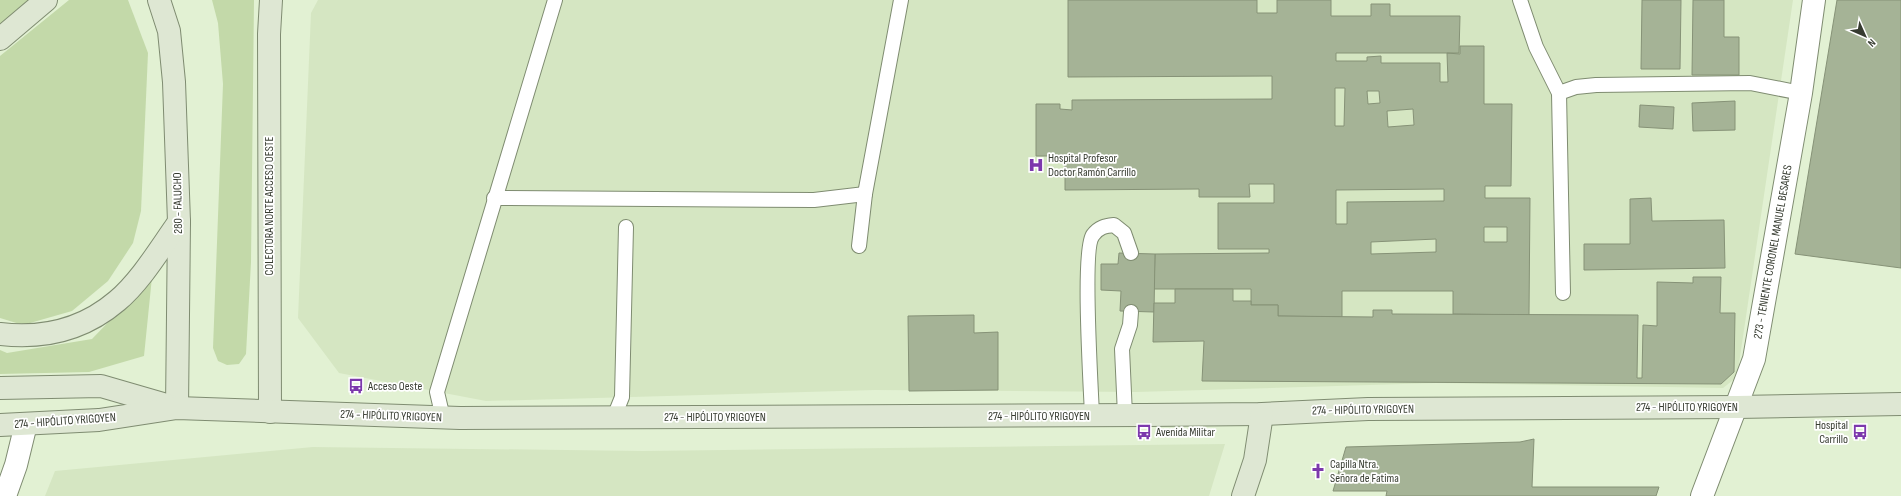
<svg xmlns="http://www.w3.org/2000/svg" width="1901" height="496" viewBox="0 0 1901 496" font-family="'Sofia Sans Condensed',sans-serif">
  <style>
    .built { fill: #d5e6c2 }
    .green { fill: #c3d9a9 }
    .building { fill: #a5b396; stroke: #869277; fill-rule: evenodd }
    .lines { fill: none; stroke-linecap: round; stroke-linejoin: round }
    .lane-casing { stroke: #7f8c71; stroke-width: 16 }
    .street-casing { stroke: #7f8c71; stroke-width: 24 }
    .secondary-casing { stroke: #7f8c71; stroke-width: 24 }
    .lane { stroke: #fff; stroke-width: 14 }
    .street { stroke: #fff; stroke-width: 22 }
    .secondary { stroke: #dee7d3; stroke-width: 22 }
    .labels { text-anchor: middle; dominant-baseline: central; stroke-width: 3.5; stroke-linejoin: round; paint-order: stroke }
    .poi-label { font-size: 12px; fill: #363b30; stroke: #fff; text-anchor: start }
    .street-label { font-size: 12px; fill: #363b30; stroke: #fff }
  </style>
  <rect width="100%" height="100%" fill="#e2f1d3"/>
  <g class="built">
    <polygon points="318,0 1793,0 1737,377 1723,388 1436,383 1136,392 875,390 486,401 339,373 298,318 311,13"/>
    <polygon points="1225,444 1209,496 45,496 55,471 313,447 643,451"/>
  </g>
  <g class="green">
    <polygon points="0,0 36,0 0,30"/>
    <polygon points="69,0 128,0 148,53 141,211 133,243 108,281 72,311 23,325 0,318 0,56"/>
    <polygon points="212,0 254,0 251,262 246,354 239,364 227,365 218,361 213,348 223,84 218,23"/>
    <polygon points="152,277 144,356 89,372 0,374 0,350 7,353 92,339"/>
  </g>
  <g class="building">
    <path d="M 1068,0 L 1257,0 L 1257,13 L 1277,13 L 1277,0 L 1331,0 L 1331,16 L 1371,16 L 1371,4 L 1390,4 L 1390,16 L 1460,16 L 1459,53 L 1336,53 L 1336,61 L 1367,61 L 1367,57 L 1381,56 L 1381,63 L 1440,63 L 1440,82 L 1448,82 L 1447,53 L 1460,54 L 1460,46 L 1484,46 L 1484,104 L 1512,104 L 1511,186 L 1485,186 L 1485,198 L 1530,198 L 1529,315 L 1453,314 L 1453,291 L 1342,291 L 1342,317 L 1278,316 L 1278,305 L 1251,305 L 1251,289 L 1154,289 L 1155,254 L 1269,253 L 1269,249 L 1218,249 L 1218,203 L 1274,203 L 1274,184 L 1249,184 L 1250,197 L 1199,197 L 1199,189 L 1065,190 L 1065,156 L 1036,156 L 1036,104 L 1060,104 L 1060,109 L 1072,110 L 1072,100 L 1272,99 L 1272,76 L 1068,77 ZM 1335,88 L 1345,88 L 1344,126 L 1335,126 ZM 1367,91 L 1379,91 L 1380,103 L 1368,104 ZM 1413,109 L 1414,125 L 1388,127 L 1387,111 ZM 1444,189 L 1444,201 L 1347,202 L 1347,224 L 1336,224 L 1336,190 ZM 1484,227 L 1507,227 L 1507,242 L 1484,242 ZM 1436,239 L 1436,252 L 1371,254 L 1371,242 Z"/>
    <polygon points="1642,0 1681,0 1680,69 1641,69"/>
    <polygon points="1693,0 1724,0 1724,37 1739,37 1739,75 1692,75"/>
    <polygon points="1837,0 1901,0 1901,268 1795,254"/>
    <polygon points="1735,101 1735,130 1693,131 1692,103"/>
    <polygon points="1640,105 1674,107 1673,129 1639,127"/>
    <polygon points="1651,198 1652,221 1724,220 1725,268 1584,270 1584,244 1630,244 1630,199"/>
    <polygon points="1119,253 1155,254 1154,312 1120,311 1121,291 1101,290 1101,264 1118,264"/>
    <polygon points="1693,277 1721,277 1720,313 1735,313 1734,372 1721,384 1202,381 1204,341 1153,342 1154,303 1175,303 1175,289 1233,289 1233,301 1251,301 1251,305 1278,305 1278,316 1373,317 1373,310 1392,310 1392,314 1638,315 1637,378 1642,378 1643,325 1657,326 1657,282 1693,283"/>
    <polygon points="974,315 974,333 998,332 998,390 909,391 908,316"/>
    <polygon points="1534,439 1532,487 1659,487 1656,496 1386,496 1387,491 1333,491 1346,447 1520,442"/>
  </g>
  <g class="lines">
    <defs>
      <g id="lane">
        <polyline points="1520,0 1536,47 1559,93 1563,293"/>
        <polyline points="1559,93 1576,87 1596,85 1750,83 1801,93"/>
        <polyline points="494,198 814,200 865,194"/>
        <polyline points="859,246 865,194 901,0"/>
        <path d="M 1092,415 C 1091,389 1082,248 1093,235 C 1099,227 1105,226 1114,225 L 1124,233 L 1131,253"/>
        <polyline points="1125,415 1122,349 1130,325 1131,312"/>
        <polyline points="614,417 622,397 626,227"/>
        <polyline points="443,418 437,392 555,0"/>
      </g>
      <g id="street">
        <polyline points="5,496 16,465 26,424"/>
        <polyline points="1702,496 1754,359 1801,93 1814,0"/>
      </g>
      <g id="secondary">
        <polyline points="159,0 169,31 174,82 179,222 177,408"/>
        <polyline points="0,39 46,0"/>
        <path d="M 0,334 C 43,339 83,330 117,301 C 141,281 161,247 179,222"/>
        <polyline points="0,388 101,386 170,406"/>
        <polyline points="270,412 269,34 271,0"/>
        <polyline points="0,425 99,420 177,408 460,418 1145,415 1262,414 1368,409 1737,407 1901,404"/>
        <polyline points="1243,496 1255,460 1262,414"/>
      </g>
    </defs>
    <use href="#lane" class="lane-casing"/>
    <use href="#street" class="street-casing"/>
    <use href="#secondary" class="secondary-casing"/>
    <use href="#lane" class="lane"/>
    <use href="#street" class="street"/>
    <use href="#secondary" class="secondary"/>
  </g>
  <defs>
    <symbol id="hospital-bare" viewBox="-9 -9 18 18"><path d="M-5-5h3v3.5h4V-5h3V5h-3V1.5h-4V5h-3Z" fill="#7c38ac" stroke="#fff" stroke-width="2.5" paint-order="stroke"/></symbol>
    <symbol id="bus-bare" viewBox="-9 -9 18 18"><path d="M-5-6H5V4H4V6H2V4H-2V6H-4V4H-5ZM-3.5-4V0h7V-4ZM-3.5 1.2v1.5H-2V1.2ZM2 1.2v1.5H3.5V1.2Z" fill="#7c38ac" stroke="#fff" stroke-width="2.5" paint-order="stroke"/></symbol>
    <symbol id="church-bare" viewBox="-9 -9 18 18"><path d="M-1.2-6h2.4v3.5h3.3v2.4h-3.3V6h-2.4V-.1h-3.3v-2.4h3.3Z" fill="#7c38ac" stroke="#fff" stroke-width="2.5" paint-order="stroke"/></symbol>
  </defs>
  <g fill-rule="evenodd">
    <use href="#hospital-bare" x="1025" y="154" width="22" height="22"/>
    <use href="#bus-bare" x="345" y="375" width="22" height="22"/>
    <use href="#bus-bare" x="1133" y="421" width="22" height="22"/>
    <use href="#bus-bare" x="1849" y="421" width="22" height="22"/>
    <use href="#church-bare" x="1307" y="460" width="22" height="22"/>
  </g>
  <g class="labels">
    <g class="poi-label">
      <text x="1048" y="158">Hospital Profesor<tspan x="1048" dy="14">Doctor Ramón Carrillo</tspan></text>
      <text x="368" y="386">Acceso Oeste</text>
      <text x="1848" y="425" text-anchor="end">Hospital<tspan x="1848" dy="14">Carrillo</tspan></text>
      <text x="1156" y="432">Avenida Militar</text>
      <text x="1330" y="464">Capilla Ntra.<tspan x="1330" dy="14">Señora de Fatima</tspan></text>
    </g>
    <g class="street-label">
      <text transform="translate(178 203) rotate(-91)">280 - FALUCHO</text>
      <text transform="translate(269 206) rotate(-90)">COLECTORA NORTE ACCESO OESTE</text>
      <text transform="translate(1773 252) rotate(-80)">273 - TENIENTE CORONEL MANUEL BESARES</text>
      <text x="1687" y="407">274 - HIPÓLITO YRIGOYEN</text>
      <text transform="translate(1363 410) rotate(-1)">274 - HIPÓLITO YRIGOYEN</text>
      <text transform="translate(391 416) rotate(2)">274 - HIPÓLITO YRIGOYEN</text>
      <text x="1039" y="416">274 - HIPÓLITO YRIGOYEN</text>
      <text x="715" y="417">274 - HIPÓLITO YRIGOYEN</text>
      <text transform="translate(65 421) rotate(-4)">274 - HIPÓLITO YRIGOYEN</text>
    </g>
  </g>
  <g transform="translate(1865 36) rotate(135)" stroke="#ffffff" stroke-width="3" paint-order="stroke">
  <path d="M0-3L7 15L0 10L-7 15Z" fill="#363b30"/>
  <text y="-6" font-size="11" font-weight="bold" text-anchor="middle" fill="#363b30">N</text>
  </g>
</svg>
